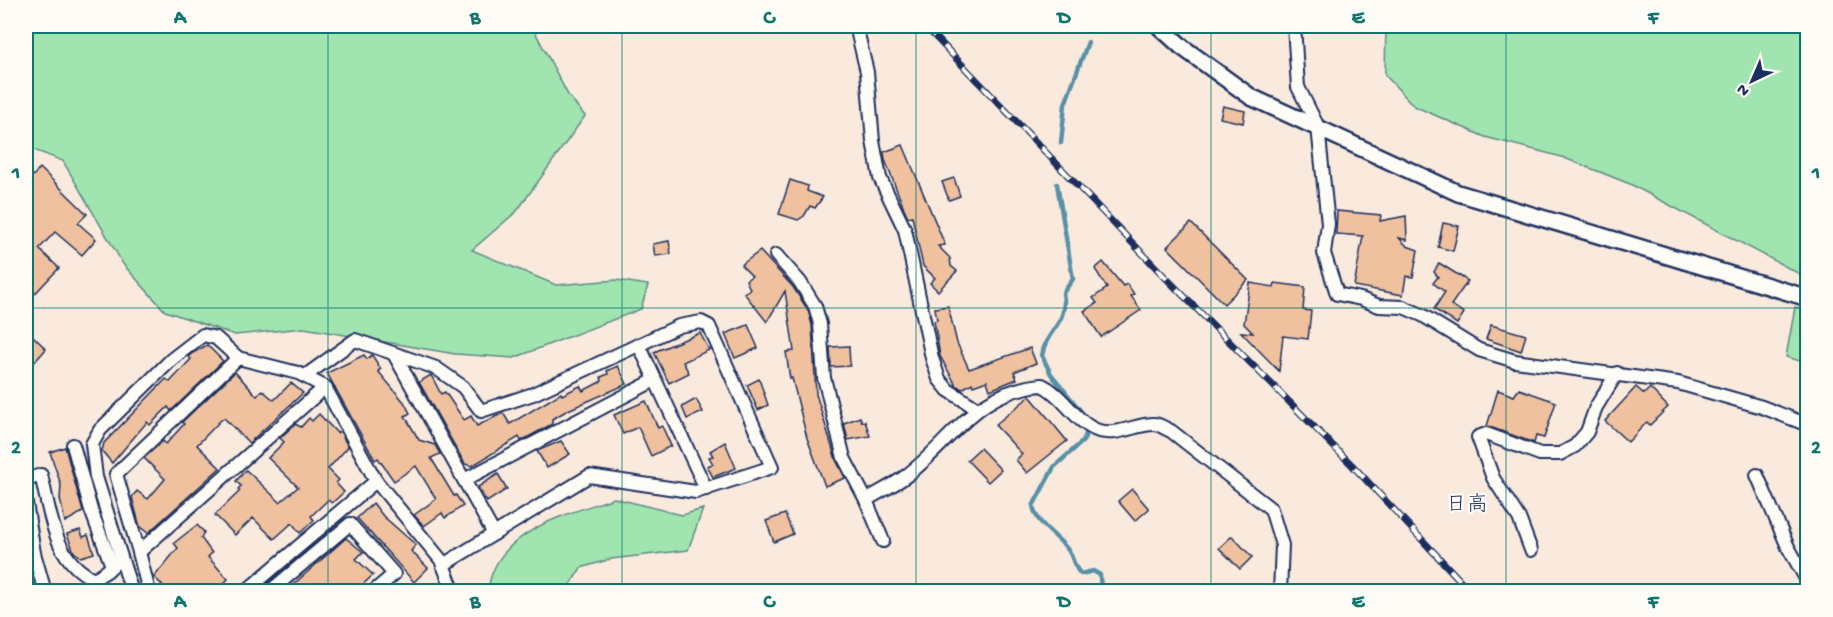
<svg xmlns="http://www.w3.org/2000/svg" width="1833" height="617" viewBox="0 0 1833 617" font-family="'Gochi Hand','Klee One',sans-serif">
  <style>
    .green { fill: #a0e4af; stroke: #5e8a86; stroke-width: 1.5 }
    .lines { fill: none; stroke-linecap: round; stroke-linejoin: round }
    .stream { stroke: #5890a8; stroke-width: 4.5 }
    .building { fill: #efc19f; stroke: #1b2f5e; stroke-width: 1.5 }
    .minor-casing { stroke: #1b2f5e; stroke-width: 16 }
    .tertiary-casing { stroke: #1b2f5e; stroke-width: 20 }
    .minor { stroke: #fdfcf7; stroke-width: 12 }
    .tertiary { stroke: #fdfcf7; stroke-width: 15 }
    .rail-casing { stroke: #1b2f5e; stroke-width: 7 }
    .rail { stroke: #fdfcf7; stroke-width: 4.5; stroke-dasharray: 14; stroke-linecap: butt }
    .grid { fill: none; stroke: #0f766e; stroke-width: 1.5; stroke-opacity: 0.55 }
    .labels { text-anchor: middle; dominant-baseline: central; stroke-width: 4.5; stroke-linejoin: round; paint-order: stroke }
    .quarter-label { font-size: 21px; fill: #1b2f5e; stroke: #fdfcf7 }
    .neatline { fill: none; stroke: #0f766e; stroke-width: 2 }
    .grid-label { font-size: 20px; text-anchor: middle; font-weight: bold; fill: #0f766e }
  </style>
  <rect width="100%" height="100%" fill="#f9eadd"/>
  <filter id="ink" filterUnits="userSpaceOnUse"><feTurbulence type="fractalNoise" baseFrequency=".0167" numOctaves="2"/><feDisplacementMap in="SourceGraphic" scale="12" xChannelSelector="R" yChannelSelector="G"/><feConvolveMatrix kernelMatrix="1 2 1 2 8 2 1 2 1" color-interpolation-filters="sRGB"/></filter>
  <g filter="url(#ink)">
    <g class="green">
      <polygon points="26,26 532,26 568,95 585,116 517,211 472,250 556,285 616,280 648,285 641,309 514,358 455,354 304,328 235,335 165,311 123,264 63,161 26,147"/>
      <polygon points="1386,26 1807,26 1807,278 1630,184 1562,157 1485,137 1414,106 1385,75"/>
      <polygon points="1795,307 1807,310 1807,363 1786,357"/>
      <path d="M 614,498 L 682,515 L 703,509 L 688,550 L 611,559 L 581,568 L 566,591 L 488,591 C 494,531 566,515 614,498 Z"/>
    </g>
    <g class="lines">
      <g class="stream">
        <polyline points="1061,143 1065,104 1088,42"/>
        <path d="M 1057,184 L 1073,279 L 1063,293 C 1069,325 1046,328 1042,356 L 1051,374 L 1083,414"/>
        <path d="M 1089,427 L 1083,441 L 1054,467 L 1033,506 C 1037,526 1056,534 1068,550 C 1074,558 1073,567 1081,574 L 1093,571 L 1100,575 L 1101,592"/>
      </g>
    </g>
    <g class="building">
      <polygon points="1223,106 1245,111 1243,123 1220,118"/>
      <polygon points="903,145 945,245 938,246 950,258 951,266 957,271 938,291 930,283 935,278 923,266 912,216 908,217 903,206 885,160 884,152"/>
      <polygon points="40,168 87,214 78,223 96,239 82,255 55,232 39,249 59,268 26,303 26,169 33,176"/>
      <polygon points="954,178 960,196 949,200 942,182"/>
      <polygon points="790,180 808,186 807,191 823,197 815,208 810,206 804,216 798,220 779,214"/>
      <polygon points="1337,211 1381,215 1380,221 1406,216 1407,240 1399,238 1407,246 1418,250 1413,277 1406,276 1403,295 1354,286 1363,236 1336,234"/>
      <polygon points="1191,223 1248,280 1224,304 1167,247"/>
      <polygon points="1443,223 1459,226 1453,251 1438,247"/>
      <polygon points="669,241 671,254 655,256 653,244"/>
      <polygon points="760,251 793,287 808,310 812,325 816,394 836,460 845,478 825,486 807,438 792,378 790,379 786,352 794,351 785,291 767,322 744,293 750,289 746,280 752,276 741,265"/>
      <polygon points="1103,262 1123,286 1127,284 1134,294 1131,296 1141,310 1101,337 1084,311 1097,303 1093,298 1107,288 1095,269"/>
      <polygon points="1439,263 1468,281 1451,305 1464,313 1457,324 1434,309 1445,292 1433,283 1438,277 1434,272"/>
      <polygon points="1250,283 1274,287 1275,283 1305,287 1303,310 1311,311 1308,339 1283,336 1279,371 1241,332 1253,333 1244,324"/>
      <polygon points="948,306 957,343 969,369 1030,348 1036,363 1014,372 1017,379 990,390 987,381 973,386 972,383 962,389 956,385 940,356 934,321 937,320 935,308"/>
      <polygon points="748,325 758,348 735,358 725,334"/>
      <polygon points="1491,325 1526,335 1521,351 1486,339"/>
      <polygon points="26,329 46,349 32,365 26,359"/>
      <polygon points="700,333 709,350 683,362 689,373 669,383 654,352"/>
      <polygon points="207,345 223,361 171,411 168,407 150,425 147,422 112,463 102,451 104,443 166,379 170,382 191,359 189,357 191,354"/>
      <polygon points="849,346 850,366 831,367 830,347"/>
      <polygon points="364,355 367,359 372,355 381,369 378,371 404,402 410,413 405,416 419,440 435,445 440,454 431,458 454,496 456,495 463,506 445,518 442,513 424,526 414,515 436,499 416,466 394,481 378,458 375,460 327,373"/>
      <polygon points="618,366 627,384 568,410 552,419 552,424 521,441 519,437 472,466 465,464 419,382 431,375 441,394 445,392 464,420 471,416 477,426 503,413 510,424 561,393 562,395 580,386 583,391 602,381 601,377 608,374 607,371"/>
      <polygon points="235,372 257,396 262,390 274,400 291,383 303,393 249,443 224,418 220,421 197,445 220,468 148,533 140,527 132,497 137,491 148,499 165,479 144,458 163,441 166,444 184,424 182,422"/>
      <polygon points="759,379 768,405 758,410 747,385"/>
      <polygon points="1636,387 1644,394 1650,388 1668,407 1650,425 1647,422 1628,442 1605,421"/>
      <polygon points="1519,389 1556,402 1544,438 1536,436 1534,443 1487,426 1498,390 1514,396"/>
      <polygon points="1030,396 1067,441 1027,473 1016,460 1022,454 995,425"/>
      <polygon points="696,399 703,412 687,419 682,407"/>
      <polygon points="646,401 658,428 662,426 671,446 651,456 638,427 623,434 614,415"/>
      <polygon points="319,414 337,433 340,431 348,447 328,469 339,480 336,483 344,492 332,503 328,500 311,516 314,520 300,533 292,523 274,539 253,518 235,535 215,515 240,491 238,489 241,486 236,481 246,470 280,502 298,487 268,458 284,442 280,438 295,424 301,427 309,418 312,421"/>
      <polygon points="860,417 862,422 865,421 870,436 848,440 844,423"/>
      <polygon points="561,441 570,454 547,468 537,451"/>
      <polygon points="725,442 736,468 713,477 707,466 713,464 709,457 713,456 710,451"/>
      <polygon points="65,447 83,512 65,522 60,499 61,485 50,452"/>
      <polygon points="980,448 1001,470 988,482 967,460"/>
      <polygon points="498,474 507,489 487,502 478,487"/>
      <polygon points="1132,489 1149,509 1135,521 1118,501"/>
      <polygon points="373,503 383,516 416,545 411,551 428,568 414,582 357,518"/>
      <polygon points="785,514 793,534 774,542 766,521"/>
      <polygon points="197,525 204,532 201,538 212,553 208,557 228,579 217,591 210,585 204,591 168,591 154,577 178,548 174,543"/>
      <polygon points="80,530 83,537 88,535 94,553 81,557 74,552 67,534"/>
      <polygon points="1232,536 1252,557 1240,569 1219,548"/>
      <polygon points="346,538 363,552 356,559 373,575 356,591 329,591 324,586 318,591 286,591"/>
    </g>
    <g class="lines">
      <defs>
        <g id="minor">
          <polyline points="856,26 867,72 873,141 880,178 905,230 932,358 939,379 948,390 976,408"/>
          <polyline points="1294,26 1298,87 1318,127 1328,224 1324,253 1337,294 1361,299 1379,306 1403,307 1422,315 1479,350 1515,361 1678,383 1762,407 1808,425"/>
          <polyline points="776,255 800,282 815,306 820,324 824,378 844,458 866,500 883,541"/>
          <polyline points="639,345 706,489"/>
          <polyline points="394,354 494,534"/>
          <polyline points="238,358 116,474 139,552 325,387"/>
          <polyline points="305,376 355,340 436,368 463,387 481,411 533,394 679,326 701,322 709,326 772,467 696,492 589,476 443,565"/>
          <polyline points="73,445 91,510 112,566"/>
          <polyline points="1757,475 1788,547 1808,582"/>
          <path d="M 26,480 L 41,475 C 51,514 53,560 94,579 L 107,571 L 121,557 L 96,477 L 92,444 L 100,430 L 172,359 L 203,335 L 216,338 L 238,358 L 298,373 L 325,387 L 376,481 L 441,560 L 454,592"/>
          <polyline points="464,480 655,380"/>
          <path d="M 866,500 C 879,492 894,485 906,476 C 954,440 974,391 1042,385 C 1064,395 1076,424 1099,431 C 1119,436 1135,424 1154,424 C 1159,424 1166,429 1171,431 L 1271,509 L 1282,545 L 1280,592"/>
          <polyline points="26,503 34,553 45,592"/>
          <polyline points="1531,550 1519,518 1493,478 1478,437 1486,434 1540,454 1560,454 1575,446 1587,432 1596,407 1617,373"/>
          <polyline points="139,552 149,592"/>
          <polyline points="121,557 132,592"/>
          <polyline points="245,592 376,481"/>
          <polyline points="269,592 350,524 394,574 373,592"/>
        </g>
        <polyline id="tertiary" points="1159,26 1182,47 1251,97 1458,193 1808,298"/>
      </defs>
      <use href="#minor" class="minor-casing"/>
      <use href="#tertiary" class="tertiary-casing"/>
      <use href="#minor" class="minor"/>
      <use href="#tertiary" class="tertiary"/>
      <defs>
        <polyline id="rail" points="925,26 1165,277 1352,465 1471,592"/>
      </defs>
      <use href="#rail" class="rail-casing"/>
      <use href="#rail" class="rail"/>
    </g>
  </g>
  <path class="grid" d="M 328,26 L 328,592M 622,26 L 622,592M 916,26 L 916,592M 1211,26 L 1211,592M 1506,26 L 1506,592M 26,308 L 1808,308"/>
  <g class="labels">
    <g class="quarter-label">
      <text x="1467" y="506">日高</text>
    </g>
  </g>
  <rect width="1833" height="617" fill="none" stroke="#fdfcf7" stroke-width="66"/>
  <g transform="translate(1752 81) rotate(224)" stroke="#fdfcf7" stroke-width="4.5" paint-order="stroke">
  <path d="M0-4.5L10 22L0 15L-10 22Z" fill="#1b2f5e"/>
  <text y="-9" font-size="16" font-weight="bold" text-anchor="middle" fill="#1b2f5e">N</text>
  </g>
  <rect x="33" y="33" width="1767" height="551" class="neatline"/>
  <g class="grid-label">
    <text x="180" y="23">A</text>
    <text x="475" y="23">B</text>
    <text x="769" y="23">C</text>
    <text x="1064" y="23">D</text>
    <text x="1358" y="23">E</text>
    <text x="1653" y="23">F</text>
    <text x="16" y="178">1</text>
    <text x="1816" y="178">1</text>
    <text x="16" y="453">2</text>
    <text x="1816" y="453">2</text>
    <text x="180" y="607">A</text>
    <text x="475" y="607">B</text>
    <text x="769" y="607">C</text>
    <text x="1064" y="607">D</text>
    <text x="1358" y="607">E</text>
    <text x="1653" y="607">F</text>
  </g>
</svg>
